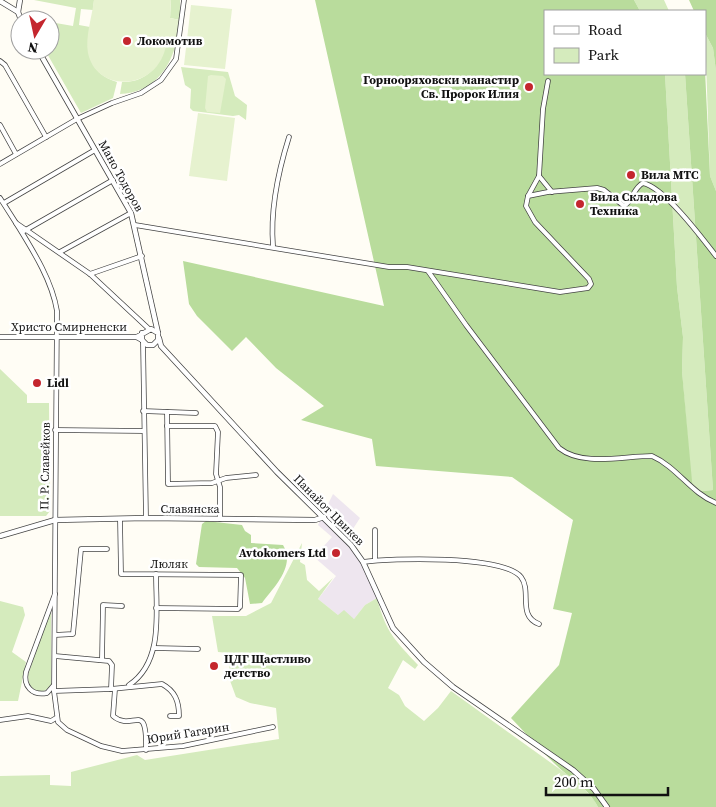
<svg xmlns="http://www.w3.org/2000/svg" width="716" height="807" viewBox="0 0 716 807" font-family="'Source Serif 4',serif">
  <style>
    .industrial { fill: #eee6ef }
    .green { fill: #d5ebbd }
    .forest { fill: #b9dc9c }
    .pitch { fill: #e6f2cf }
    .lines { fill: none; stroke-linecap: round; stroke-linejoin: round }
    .minor-casing { stroke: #444; stroke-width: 5.5 }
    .tertiary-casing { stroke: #444; stroke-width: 6 }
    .minor { stroke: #fff; stroke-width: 4 }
    .tertiary { stroke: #fff; stroke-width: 4.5 }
    .poi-dot { fill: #c4262e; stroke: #fff; stroke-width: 2 }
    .labels { text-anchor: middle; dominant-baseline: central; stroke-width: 5; stroke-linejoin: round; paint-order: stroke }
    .poi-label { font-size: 12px; font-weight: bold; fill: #111; stroke: #fff; text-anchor: start }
    .street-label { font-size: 12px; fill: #111; stroke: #fff }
  </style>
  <rect width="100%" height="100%" fill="#fffdf5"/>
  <polygon class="industrial" points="333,494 360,518 349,535 377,598 365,605 354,619 338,615 318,599 336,576 314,557 332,537 318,525"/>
  <g class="green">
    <path d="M 34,0 L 94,0 L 93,10 L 81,9 L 79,25 L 90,27 C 86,52 89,74 117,82 L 113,98 L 81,113 L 45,50 L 50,50 L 50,22 L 73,26 L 76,8 Z"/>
    <polygon points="171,0 180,0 180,20 170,18"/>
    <polygon points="634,0 664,0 669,11 640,11"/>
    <polygon points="705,33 713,48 716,71 716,191 710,176"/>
    <path d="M 167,37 L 177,39 C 171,68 153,93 120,94 L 122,82 C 149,83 164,61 167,37 Z"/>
    <polygon points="181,67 228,72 235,96 247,105 246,120 239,115 233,116 193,111 190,108 191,89 185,85"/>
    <polygon points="665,74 685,74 713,490 692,492 682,371 683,337 677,287"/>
    <polygon points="0,369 27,395 27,403 49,403 50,511 46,516 0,516"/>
    <path d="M 302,543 L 300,562 L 305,565 L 307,580 L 319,591 L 333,578 L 318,599 L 338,615 L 344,610 L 354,619 L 365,605 L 377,598 C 386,633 395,640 418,665 L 415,669 L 403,660 L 388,688 L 399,695 L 405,706 L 424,721 L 438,708 L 451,691 L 579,783 L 594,800 L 598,807 L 0,807 L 0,776 L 50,775 L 50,785 L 71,786 L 71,772 L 137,755 L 145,760 L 279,739 L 276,708 L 250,703 L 236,697 L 229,678 L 230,653 L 218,652 L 212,616 L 246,616 L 271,603 Z"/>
    <polygon points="0,601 23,607 25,615 12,652 26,662 18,701 0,701"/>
    <path d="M 51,608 L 51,685 C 45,694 35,693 29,685 L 28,675 Z"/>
  </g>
  <g class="forest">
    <path d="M 315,0 L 634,0 L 640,11 L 545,11 L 545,74 L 665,74 L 677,287 L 683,337 L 682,371 L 693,492 L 713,490 L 685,74 L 705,74 L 705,70 L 710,176 L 716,191 L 716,807 L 598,807 C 588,787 569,778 554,763 C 539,749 526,733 511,718 L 559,665 L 572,613 L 553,609 L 573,520 L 512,477 L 376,466 L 372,439 L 301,420 L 324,406 L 276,368 L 246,337 L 232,351 L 197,316 L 189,304 L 183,261 L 384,306 Z"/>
    <polygon points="689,0 716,0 716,71 713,48 705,33 705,11 694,11"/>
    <path d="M 206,521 L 242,525 L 245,531 L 251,535 L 251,543 L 283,545 C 296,566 274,587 262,603 L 250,604 L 245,578 L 237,568 L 199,567 L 196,564 L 202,524 Z"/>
  </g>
  <g class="pitch">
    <path d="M 94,0 L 171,0 L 170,18 L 180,20 L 177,39 L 167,38 C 166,48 164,57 157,66 C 138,90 95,87 88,53 C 85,37 92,17 94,0 Z"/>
    <polygon points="191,5 232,9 225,69 184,65"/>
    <polygon points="211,75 223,76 226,79 220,113 207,112 205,108 208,76"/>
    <polygon points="198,113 235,118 227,181 189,176"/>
  </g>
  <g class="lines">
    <defs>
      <g id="minor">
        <polyline points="0,61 5,65 46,137"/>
        <polyline points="0,125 16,154"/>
        <polyline points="0,164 77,119 112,103 141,93 161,80 176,59 184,0"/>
        <polyline points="539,176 552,192"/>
        <polyline points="528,196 539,176 543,109 548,81"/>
        <polyline points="0,198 16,223 90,274 149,329"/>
        <polyline points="4,203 95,150"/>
        <path d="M 16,223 C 32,249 52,280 57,311 L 54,691 L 58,722 L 67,730 L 101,746 L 122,751 L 183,746 L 273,727"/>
        <path d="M 135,225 L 389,267 L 407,267 L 560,292 L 588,288 L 591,284 L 589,279 L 535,222 L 526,206 L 528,196 L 548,192 L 597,188 L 604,190 L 624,206 C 633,201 633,188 643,183 C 665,188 702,238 716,256"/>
        <polyline points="24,231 113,180"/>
        <path d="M 273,246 C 270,209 278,172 289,137"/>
        <polyline points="60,252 131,213"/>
        <path d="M 428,271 L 466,325 L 559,448 C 583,467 623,456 652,456 C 677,467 691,493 716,503"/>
        <polyline points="90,274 142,256"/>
        <polyline points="143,342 146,518"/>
        <polyline points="143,411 196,413"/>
        <polyline points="167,412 168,484 212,483 226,478 256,475"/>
        <polyline points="167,426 215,426 218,432 216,474 220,487 220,519"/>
        <polyline points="55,430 144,431"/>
        <polyline points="120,519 121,574 241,575 240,607"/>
        <polyline points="375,530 375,560"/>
        <path d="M 363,562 C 391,558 503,555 521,577 C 532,591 517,616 539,624"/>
        <polyline points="156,608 238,609"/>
        <polyline points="55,635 73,634 81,549 107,549"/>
        <polyline points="154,648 198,649"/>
        <polyline points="55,656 109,661 112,665 111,689"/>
        <polyline points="102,659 103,605 122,606"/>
        <path d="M 129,685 C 164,662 156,611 156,574"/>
        <path d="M 53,686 L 47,693 C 32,696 23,686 26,672 L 55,594"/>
        <path d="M 115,689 L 113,716 C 133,733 147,698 146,750"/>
        <path d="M 54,691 L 111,689 L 162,684 C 175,691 179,701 179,716 L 170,716"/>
        <polyline points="0,720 28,716 51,721 56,718"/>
      </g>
      <g id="tertiary">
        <polyline points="0,1 18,12 21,20"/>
        <polyline points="18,12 20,0"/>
        <polyline points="38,50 131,213 158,333"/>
        <polyline points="0,337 137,337 142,340"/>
        <polyline points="137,337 151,329 158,333 158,340 153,345 147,345 142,340 142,333"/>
        <polyline points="159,338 161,346 277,472 351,545 363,562 393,628 424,662 453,687 573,770 594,789 607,807"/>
        <polyline points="0,536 55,520 146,518 315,520 324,517"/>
      </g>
    </defs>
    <use href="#minor" class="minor-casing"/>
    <use href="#tertiary" class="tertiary-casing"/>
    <use href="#minor" class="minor"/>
    <use href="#tertiary" class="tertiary"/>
  </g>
  <g class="poi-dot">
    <circle cx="127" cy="41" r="5"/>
    <circle cx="529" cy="87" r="5"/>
    <circle cx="631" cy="175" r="5"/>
    <circle cx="580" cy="204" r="5"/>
    <circle cx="37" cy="383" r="5"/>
    <circle cx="336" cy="553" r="5"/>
    <circle cx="214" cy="666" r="5"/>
  </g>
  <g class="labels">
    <g class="poi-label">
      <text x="137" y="41">Локомотив</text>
      <text x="519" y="80" text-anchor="end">Горнооряховски манастир<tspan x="519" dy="14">Св. Пророк Илия</tspan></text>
      <text x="641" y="175">Вила МТС</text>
      <text x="590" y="197">Вила Складова<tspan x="590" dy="14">Техника</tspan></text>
      <text x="47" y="383">Lidl</text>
      <text x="326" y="553" text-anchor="end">Avtokomers Ltd</text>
      <text x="224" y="659">ЦДГ Щастливо<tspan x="224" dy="14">детство</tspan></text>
    </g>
    <g class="street-label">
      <text transform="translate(121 176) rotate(61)">Мано Тодоров</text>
      <text x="69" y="327">Христо Смирненски</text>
      <text transform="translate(45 466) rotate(-89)">П. Р. Славейков</text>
      <text x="190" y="509">Славянска</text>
      <text transform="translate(329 510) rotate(45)">Панайот Цвикев</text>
      <text x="169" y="564">Люляк</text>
      <text transform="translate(188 733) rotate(-9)">Юрий Гагарин</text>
    </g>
  </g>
  <rect x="544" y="10" width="162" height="65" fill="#ffffff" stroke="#a0a0a0"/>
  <rect x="554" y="26" width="25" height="8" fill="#ffffff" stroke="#a0a0a0"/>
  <text x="588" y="35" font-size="15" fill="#111111">Road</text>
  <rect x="554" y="48" width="25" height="15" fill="#d5ebbd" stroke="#a0a0a0"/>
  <text x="588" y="60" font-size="15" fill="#111111">Park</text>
  <g transform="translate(35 35) rotate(189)"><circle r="24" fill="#ffffff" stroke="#a0a0a0"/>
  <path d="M0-4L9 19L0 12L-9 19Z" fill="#c4262e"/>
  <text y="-8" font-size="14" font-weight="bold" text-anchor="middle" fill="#111111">N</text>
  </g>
  <path d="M546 787v8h122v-8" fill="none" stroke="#111111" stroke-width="2.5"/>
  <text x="554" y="787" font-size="15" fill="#111111" stroke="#ffffff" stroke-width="4" paint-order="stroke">200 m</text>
</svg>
